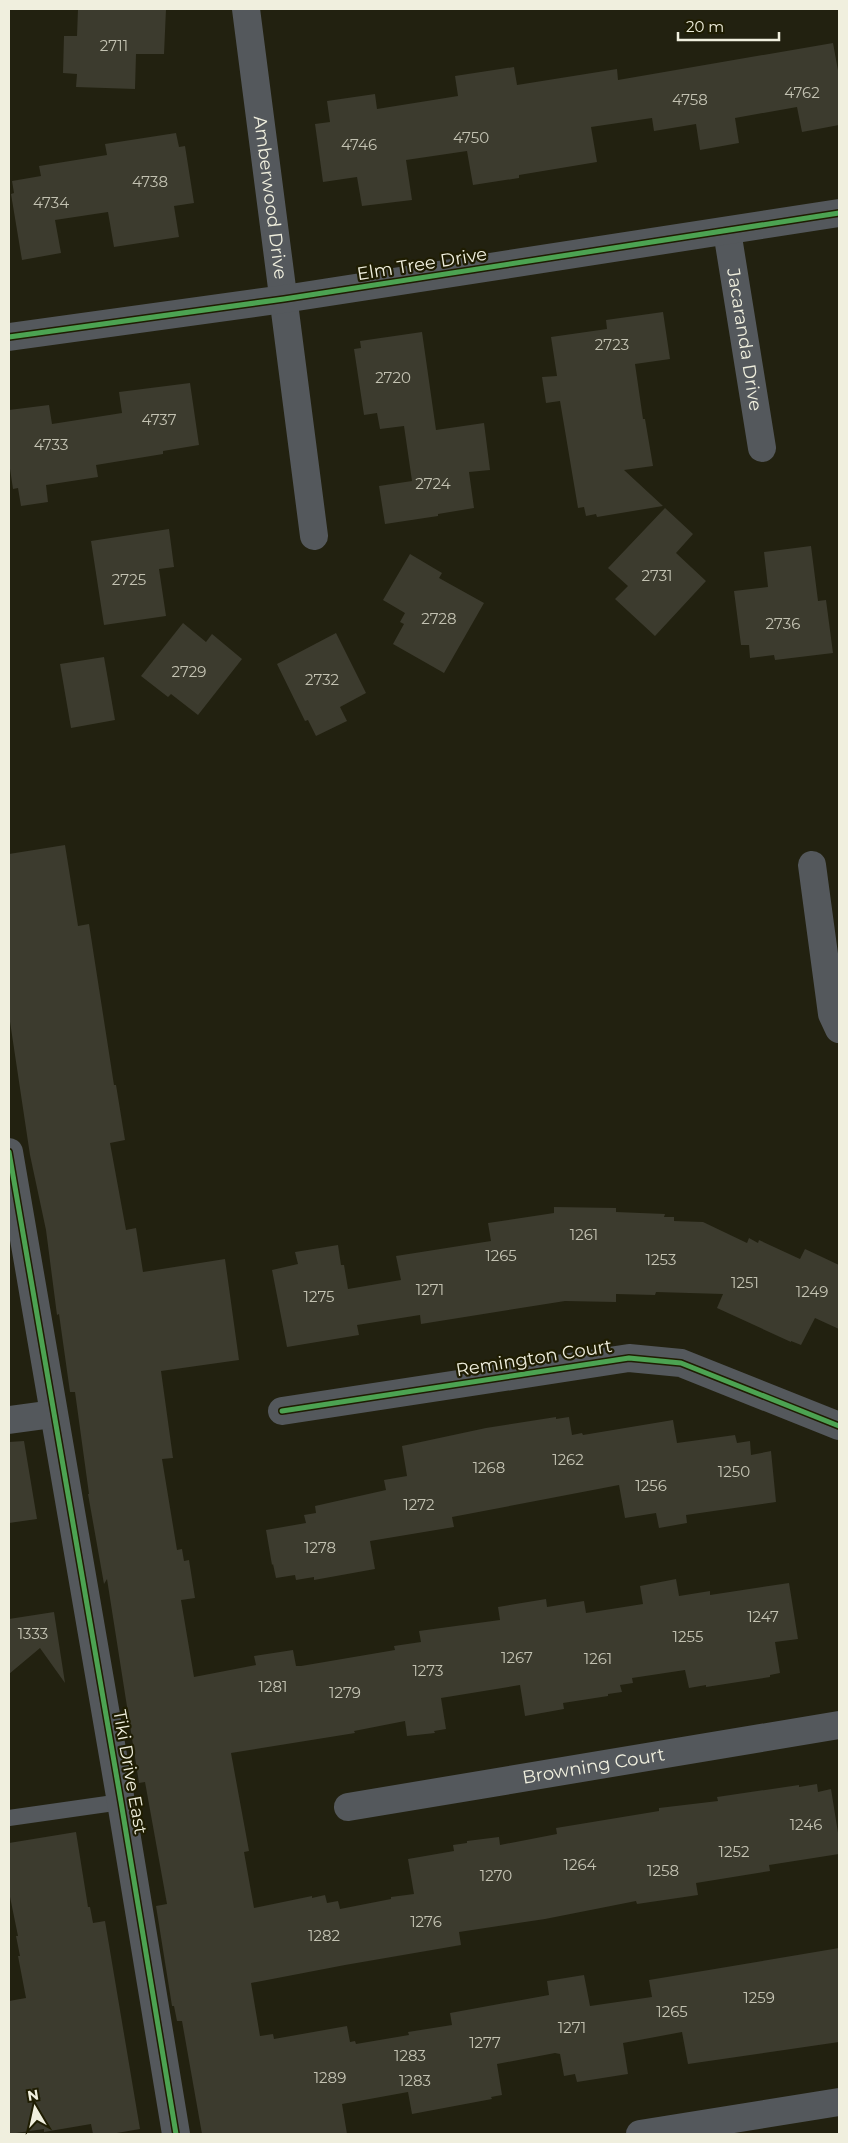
<svg xmlns="http://www.w3.org/2000/svg" width="848" height="2143" viewBox="0 0 848 2143" font-family="Montserrat,sans-serif">
  <style>
    .building { fill: #3c3b2e }
    .lines { fill: none; stroke-linecap: round; stroke-linejoin: round }
    .service { stroke: #54585c; stroke-width: 16 }
    .minor { stroke: #54585c; stroke-width: 28 }
    .cycleway-casing { stroke: #1f1d02; stroke-width: 8 }
    .cycleway { stroke: #4ca352; stroke-width: 5 }
    .labels { text-anchor: middle; dominant-baseline: central; stroke-width: 4.5; stroke-linejoin: round; paint-order: stroke }
    .number-label { font-size: 15px; fill: #c3c2b2 }
    .street-label { font-size: 18px; fill: #f0efde; stroke: #1f1d02 }
  </style>
  <rect width="100%" height="100%" fill="#222110"/>
  <g class="building">
    <polygon points="78,9 166,9 164,54 136,54 135,89 76,87 77,74 63,73 64,36 77,36"/>
    <polygon points="833,43 839,76 839,125 802,132 797,107 735,118 739,143 700,150 696,124 654,131 652,118 591,127 597,162 519,175 519,178 473,185 467,151 406,160 412,200 362,206 357,177 323,182 315,124 330,122 327,101 375,94 377,109 458,96 455,76 514,67 517,85 617,69 618,80"/>
    <polygon points="176,133 179,147 185,146 194,203 174,206 179,237 114,247 108,212 55,220 61,253 22,260 11,194 14,193 12,181 41,176 39,166 107,155 105,144"/>
    <polygon points="663,312 670,359 635,364 643,419 645,419 653,466 624,470 663,506 597,517 596,514 586,516 584,507 578,508 560,401 546,403 542,377 557,376 551,337 607,329 606,320"/>
    <polygon points="422,332 436,430 484,423 490,470 469,472 474,508 438,514 438,516 385,524 379,486 412,481 404,426 380,429 377,413 364,415 354,349 361,348 360,341"/>
    <polygon points="190,383 199,445 163,451 163,454 96,465 98,477 46,485 48,502 21,506 18,488 13,489 9,462 9,410 49,405 52,424 122,413 119,392"/>
    <polygon points="665,508 693,534 676,553 706,581 655,636 615,599 628,586 608,568"/>
    <polygon points="169,529 174,567 159,569 166,616 104,625 91,541"/>
    <polygon points="811,546 818,601 826,600 833,653 775,660 774,655 750,658 749,645 741,645 734,591 768,587 764,552"/>
    <polygon points="410,554 442,573 439,578 484,603 444,673 393,644 404,624 400,622 405,613 383,600"/>
    <polygon points="183,623 206,642 212,634 242,659 198,715 171,694 168,697 141,676"/>
    <polygon points="336,633 366,693 340,707 347,721 316,736 308,720 305,721 277,664"/>
    <polygon points="104,657 115,720 71,728 60,664"/>
    <polygon points="65,845 78,926 89,924 114,1085 116,1085 125,1140 110,1143 126,1230 136,1228 143,1272 225,1259 239,1360 161,1371 173,1458 162,1459 177,1550 182,1549 184,1561 189,1560 195,1598 181,1600 194,1677 256,1665 254,1656 293,1650 296,1666 301,1666 395,1650 394,1646 421,1642 419,1631 500,1620 498,1607 546,1599 547,1607 584,1601 586,1613 643,1604 640,1586 676,1579 679,1596 710,1591 710,1595 789,1583 798,1639 775,1642 780,1673 770,1675 770,1677 706,1687 706,1685 689,1688 685,1670 632,1678 633,1683 620,1685 622,1692 608,1694 608,1696 563,1703 564,1709 525,1716 520,1685 441,1698 446,1729 434,1731 435,1733 407,1736 405,1721 354,1731 355,1733 231,1753 249,1851 244,1852 254,1908 312,1896 312,1898 325,1895 327,1903 338,1901 340,1909 391,1899 391,1897 414,1894 408,1859 454,1851 453,1845 467,1843 467,1841 499,1837 500,1845 557,1834 556,1828 659,1811 659,1808 718,1801 717,1797 799,1785 799,1787 817,1784 818,1792 831,1789 839,1839 839,1854 769,1865 770,1871 696,1883 698,1895 637,1904 636,1901 545,1919 459,1932 461,1945 345,1965 251,1983 260,2036 273,2034 274,2039 347,2026 350,2042 355,2041 356,2044 409,2035 408,2032 452,2025 450,2013 549,1995 547,1981 584,1975 590,2006 652,1997 649,1980 839,1948 839,2042 688,2064 682,2032 623,2043 628,2074 577,2082 575,2074 564,2076 560,2054 555,2053 497,2064 502,2095 491,2097 492,2099 412,2114 408,2092 342,2104 347,2134 202,2134 182,2021 177,2021 174,2006 172,2006 156,1906 167,1904 145,1782 139,1783 107,1579 104,1584 88,1494 89,1494 75,1392 70,1392 59,1314 57,1315 46,1230 30,1155 9,1015 9,854"/>
    <polygon points="554,1207 616,1208 616,1212 665,1214 664,1217 674,1217 674,1221 703,1222 747,1243 749,1238 758,1243 759,1240 800,1259 805,1249 839,1265 839,1329 815,1318 801,1345 791,1341 791,1342 717,1308 723,1294 656,1292 655,1295 616,1294 616,1302 565,1301 421,1324 420,1315 357,1325 359,1335 287,1347 272,1270 298,1264 295,1252 338,1245 341,1265 344,1265 348,1289 401,1280 396,1256 491,1241 488,1223 554,1213"/>
    <polygon points="556,1417 556,1419 569,1417 572,1435 582,1433 583,1435 673,1420 677,1443 735,1435 737,1443 750,1441 751,1455 771,1451 776,1502 686,1515 687,1523 659,1528 656,1513 625,1518 619,1485 452,1517 454,1527 370,1541 375,1569 314,1580 314,1577 296,1580 295,1575 276,1578 273,1564 272,1565 266,1530 306,1523 304,1515 316,1513 315,1506 386,1490 384,1480 407,1476 402,1446 486,1428"/>
    <polygon points="24,1441 37,1519 9,1523 9,1442"/>
    <polygon points="54,1612 65,1683 40,1648 9,1674 9,1619"/>
    <polygon points="76,1832 88,1907 90,1907 93,1923 105,1921 140,2129 111,2134 93,2134 91,2124 44,2132 44,2129 9,2134 9,2001 26,1998 18,1956 20,1956 16,1936 18,1936 9,1892 9,1843"/>
  </g>
  <g class="lines">
    <polyline class="service" points="9,1818 121,1802"/>
    <g class="minor">
      <path id="s1" d="M 246,9 L 314,536"/>
      <path id="s2" d="M 727,231 L 762,448"/>
      <polyline points="9,337 284,299 839,213"/>
      <polyline points="812,865 832,1014 839,1029"/>
      <polyline points="9,1152 121,1802 176,2134"/>
      <polyline points="282,1411 629,1358 681,1363 839,1426"/>
      <polyline points="9,1420 53,1414"/>
      <path id="s3" d="M 348,1807 L 839,1725"/>
      <polyline points="640,2134 839,2102"/>
    </g>
    <defs>
      <g id="cycleway">
        <polyline points="9,337 284,299 839,213"/>
        <polyline points="9,1152 121,1802 176,2134"/>
        <polyline points="282,1411 629,1358 681,1363 839,1426"/>
      </g>
    </defs>
    <use href="#cycleway" class="cycleway-casing"/>
    <use href="#cycleway" class="cycleway"/>
  </g>
  <g class="labels">
    <g class="number-label">
      <text x="114" y="45">2711</text>
      <text x="802" y="92">4762</text>
      <text x="690" y="99">4758</text>
      <text x="471" y="137">4750</text>
      <text x="359" y="144">4746</text>
      <text x="150" y="181">4738</text>
      <text x="51" y="202">4734</text>
      <text x="612" y="344">2723</text>
      <text x="393" y="377">2720</text>
      <text x="159" y="419">4737</text>
      <text x="51" y="444">4733</text>
      <text x="433" y="483">2724</text>
      <text x="657" y="575">2731</text>
      <text x="129" y="579">2725</text>
      <text x="439" y="618">2728</text>
      <text x="783" y="623">2736</text>
      <text x="189" y="671">2729</text>
      <text x="322" y="679">2732</text>
      <text x="584" y="1234">1261</text>
      <text x="501" y="1255">1265</text>
      <text x="661" y="1259">1253</text>
      <text x="745" y="1282">1251</text>
      <text x="430" y="1289">1271</text>
      <text x="812" y="1291">1249</text>
      <text x="319" y="1296">1275</text>
      <text x="568" y="1459">1262</text>
      <text x="489" y="1467">1268</text>
      <text x="734" y="1471">1250</text>
      <text x="651" y="1485">1256</text>
      <text x="419" y="1504">1272</text>
      <text x="320" y="1547">1278</text>
      <text x="763" y="1616">1247</text>
      <text x="33" y="1633">1333</text>
      <text x="688" y="1636">1255</text>
      <text x="517" y="1657">1267</text>
      <text x="598" y="1658">1261</text>
      <text x="428" y="1670">1273</text>
      <text x="273" y="1686">1281</text>
      <text x="345" y="1692">1279</text>
      <text x="806" y="1824">1246</text>
      <text x="734" y="1851">1252</text>
      <text x="580" y="1864">1264</text>
      <text x="663" y="1870">1258</text>
      <text x="496" y="1875">1270</text>
      <text x="426" y="1921">1276</text>
      <text x="324" y="1935">1282</text>
      <text x="759" y="1997">1259</text>
      <text x="672" y="2011">1265</text>
      <text x="572" y="2027">1271</text>
      <text x="485" y="2042">1277</text>
      <text x="410" y="2055">1283</text>
      <text x="330" y="2077">1289</text>
      <text x="415" y="2080">1283</text>
    </g>
    <g class="street-label">
      <text stroke="none"><textPath href="#s1" startOffset="190">Amberwood Drive</textPath></text>
      <text transform="translate(422 264) rotate(-9)">Elm Tree Drive</text>
      <text stroke="none"><textPath href="#s2" startOffset="110">Jacaranda Drive</textPath></text>
      <text transform="translate(534 1358) rotate(-9)">Remington Court</text>
      <text stroke="none"><textPath href="#s3" startOffset="249">Browning Court</textPath></text>
      <text transform="translate(130 1772) rotate(80)">Tiki Drive East</text>
    </g>
  </g>
  <rect width="848" height="2143" fill="none" stroke="#f0efde" stroke-width="20"/>
  <g transform="translate(35 2108) rotate(351)" stroke="#1f1d02" stroke-width="4" paint-order="stroke">
  <path d="M0-4L9 19L0 12L-9 19Z" fill="#f0efde"/>
  <text y="-8" font-size="14" font-weight="bold" text-anchor="middle" fill="#f0efde">N</text>
  </g>
  <path d="M678 32v8h101v-8" fill="none" stroke="#f0efde" stroke-width="2.5"/>
  <text x="686" y="32" font-size="15" fill="#f0efde" stroke="#1f1d02" stroke-width="4" paint-order="stroke">20 m</text>
</svg>
